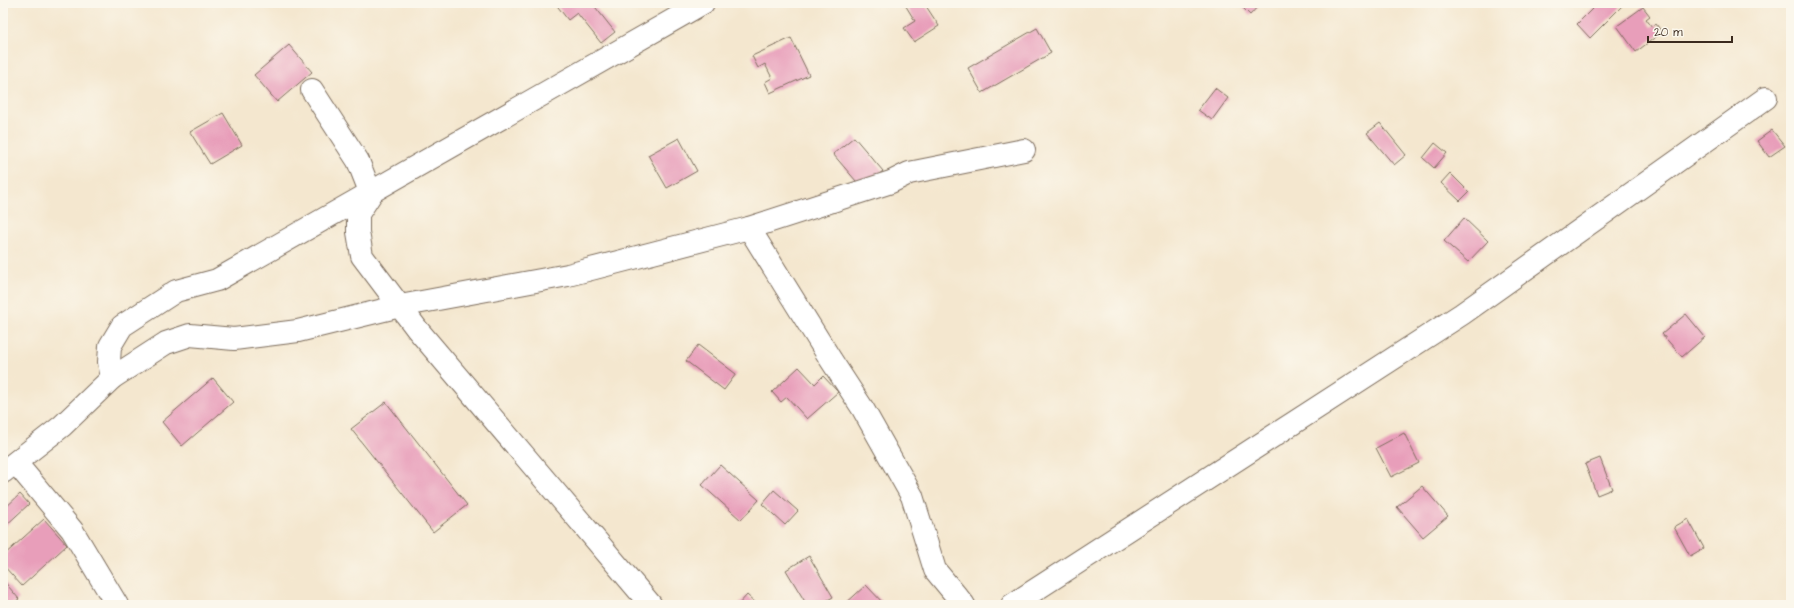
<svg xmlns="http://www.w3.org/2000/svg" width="1794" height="608" viewBox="0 0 1794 608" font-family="'Architects Daughter',sans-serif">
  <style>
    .building { fill: #e89eba }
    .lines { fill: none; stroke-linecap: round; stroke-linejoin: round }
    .minor-casing { stroke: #7c6c5c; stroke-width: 24 }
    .minor { stroke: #fff; stroke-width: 22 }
  </style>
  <rect width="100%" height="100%" fill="#fbf7ec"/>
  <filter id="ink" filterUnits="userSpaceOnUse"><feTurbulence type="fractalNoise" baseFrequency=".025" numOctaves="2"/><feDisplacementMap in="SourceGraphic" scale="8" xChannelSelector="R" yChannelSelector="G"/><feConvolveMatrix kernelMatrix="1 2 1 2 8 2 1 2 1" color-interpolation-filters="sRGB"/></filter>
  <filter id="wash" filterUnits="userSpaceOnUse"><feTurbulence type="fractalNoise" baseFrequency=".012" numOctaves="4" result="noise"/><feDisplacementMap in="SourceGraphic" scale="16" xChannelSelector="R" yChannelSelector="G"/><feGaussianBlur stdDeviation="0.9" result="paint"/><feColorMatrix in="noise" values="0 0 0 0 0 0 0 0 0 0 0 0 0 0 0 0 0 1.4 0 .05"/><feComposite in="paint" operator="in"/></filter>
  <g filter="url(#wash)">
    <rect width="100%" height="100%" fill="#f4e7cf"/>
    <g id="blocks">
      <g class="building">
        <polygon points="555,3 592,3 615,32 601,43 577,13 568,20"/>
        <polygon points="904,3 924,3 939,26 914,42 904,28 915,21"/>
        <polygon points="1238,3 1259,3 1260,4 1250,15"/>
        <polygon points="1598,3 1625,3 1590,38 1577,24"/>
        <polygon points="1643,7 1650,16 1646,19 1652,27 1656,24 1662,32 1636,52 1617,26"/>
        <polygon points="1037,28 1051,53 982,93 968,68"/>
        <polygon points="791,38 809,75 770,93 765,82 772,78 765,64 758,68 752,56"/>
        <polygon points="289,45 312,72 277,102 254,75"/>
        <polygon points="1215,88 1228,98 1212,120 1198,110"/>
        <polygon points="223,113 242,145 210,164 190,132"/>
        <polygon points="1380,123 1406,155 1394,165 1367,133"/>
        <polygon points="1772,130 1785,146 1769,157 1757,141"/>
        <polygon points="854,137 883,171 862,188 833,154"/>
        <polygon points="679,138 697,171 667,188 648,155"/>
        <polygon points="1435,143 1447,153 1434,168 1423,158"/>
        <polygon points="1450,173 1469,192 1460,201 1441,183"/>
        <polygon points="1464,218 1488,241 1468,262 1444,241"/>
        <polygon points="1686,314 1705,337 1682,357 1662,334"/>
        <polygon points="698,345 736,374 724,390 686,361"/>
        <polygon points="799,367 815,384 823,376 838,392 807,419 787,397 781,402 772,392"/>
        <polygon points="213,378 233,402 182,446 162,422"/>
        <polygon points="386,402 467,505 433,532 351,429"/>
        <polygon points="1404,433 1419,463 1391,477 1376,448"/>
        <polygon points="1600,458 1612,489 1597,495 1585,464"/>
        <polygon points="720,465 759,500 741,520 702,485"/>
        <polygon points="1422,486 1448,516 1423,537 1397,507"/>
        <polygon points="774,490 798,511 785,525 762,504"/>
        <polygon points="20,494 29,504 3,528 3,510"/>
        <polygon points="44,519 67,545 22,586 3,565 3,556"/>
        <polygon points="1688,519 1704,548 1690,556 1674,527"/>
        <polygon points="809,556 833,597 819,605 807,605 786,570"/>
        <polygon points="3,580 19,599 11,605 3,605"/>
        <polygon points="866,585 885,605 844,605"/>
        <polygon points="747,595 758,605 738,605"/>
      </g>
    </g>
  </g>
  <g filter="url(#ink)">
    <use href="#blocks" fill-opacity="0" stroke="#7c6c5c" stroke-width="1"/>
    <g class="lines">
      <defs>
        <g id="minor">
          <polyline points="312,90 358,161 371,194 358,214 358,232 362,256 417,329 651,605"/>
          <polyline points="749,228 831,360 863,409 912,496 935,570 964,605"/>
          <polyline points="112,378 166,343 190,335 234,339 298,331 400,306 568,275 749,228 891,182 909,173 1024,150"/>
          <polyline points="16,463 72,530 117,605"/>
          <polyline points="3,472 62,426 112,378 109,362 110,346 122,326 176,291 217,280 703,3"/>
          <polyline points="1012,605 1462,314 1766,98"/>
        </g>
      </defs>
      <use href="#minor" class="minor-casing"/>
      <use href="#minor" class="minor"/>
    </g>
  </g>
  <rect width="1794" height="608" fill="none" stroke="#fbf7ec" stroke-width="16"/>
  <path d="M1648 36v6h84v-6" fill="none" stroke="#3b2a1e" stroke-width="2"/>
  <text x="1654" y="36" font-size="12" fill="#3b2a1e" stroke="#fbf7ec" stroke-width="3" paint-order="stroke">20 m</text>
</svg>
